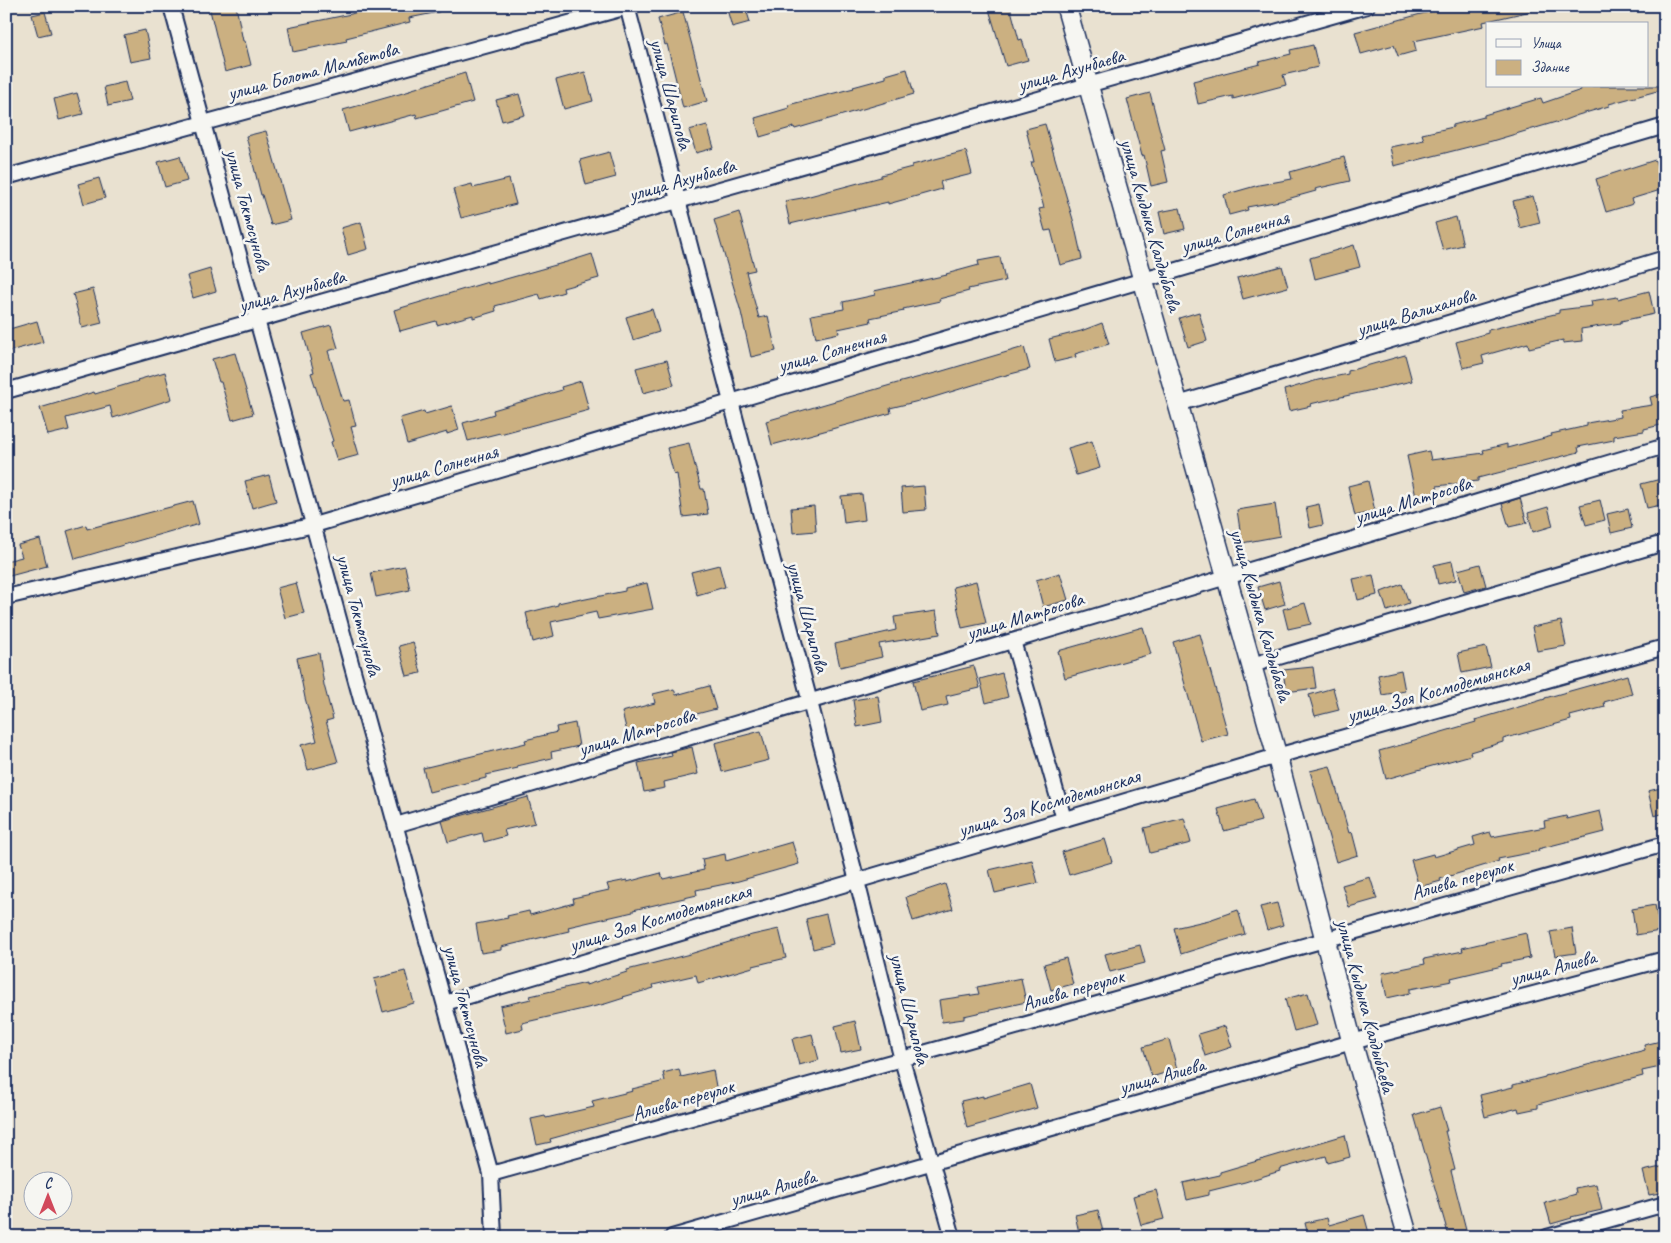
<svg xmlns="http://www.w3.org/2000/svg" width="1671" height="1243" viewBox="0 0 1671 1243" font-family="Caveat,sans-serif">
  <style>
    .building { fill: #cbb081; stroke: #1b2f5e }
    .lines { fill: none; stroke-linecap: round; stroke-linejoin: round }
    .street-casing { stroke: #1b2f5e; stroke-width: 18 }
    .secondary-casing { stroke: #1b2f5e; stroke-width: 22 }
    .street { stroke: #f6f6f2; stroke-width: 14 }
    .secondary { stroke: #f6f6f2; stroke-width: 19 }
    .labels { text-anchor: middle; dominant-baseline: central; stroke-width: 5; stroke-linejoin: round; paint-order: stroke }
    .street-label { font-size: 20px; fill: #1b2f5e; stroke: #f6f6f2 }
  </style>
  <rect width="100%" height="100%" fill="#e9e1d0"/>
  <filter id="ink" filterUnits="userSpaceOnUse"><feTurbulence type="fractalNoise" baseFrequency=".02" numOctaves="2"/><feDisplacementMap in="SourceGraphic" scale="10" xChannelSelector="R" yChannelSelector="G"/><feConvolveMatrix kernelMatrix="1 2 1 2 8 2 1 2 1" color-interpolation-filters="sRGB"/></filter>
  <g filter="url(#ink)">
    <g class="building">
      <polygon points="209,6 236,6 243,41 245,41 251,65 225,72"/>
      <polygon points="377,6 438,6 439,12 409,18 410,22 346,38 347,41 293,52 288,27 351,14"/>
      <polygon points="726,6 745,6 750,22 732,27"/>
      <polygon points="988,6 1010,6 1019,40 1022,39 1028,60 1006,66"/>
      <polygon points="1454,6 1530,6 1531,11 1483,22 1484,26 1414,41 1416,51 1398,56 1394,45 1361,54 1355,32 1417,15"/>
      <polygon points="45,12 51,33 38,36 32,15"/>
      <polygon points="683,12 707,101 683,108 667,44 665,45 658,19"/>
      <polygon points="145,30 151,58 130,62 124,35"/>
      <polygon points="1313,45 1318,67 1283,75 1286,85 1233,99 1233,96 1198,104 1193,81 1260,64 1259,62 1291,54 1290,50"/>
      <polygon points="907,69 914,94 795,129 794,127 760,137 755,118 789,108 788,105 854,88 853,87 886,78 886,75"/>
      <polygon points="585,72 593,101 564,109 556,80"/>
      <polygon points="465,73 473,102 417,118 416,114 349,132 343,110 410,91 409,90"/>
      <polygon points="125,82 130,101 108,106 104,87"/>
      <polygon points="1580,86 1660,86 1661,90 1609,104 1609,106 1578,115 1557,123 1556,122 1492,141 1394,166 1390,147 1424,140 1422,134 1453,127 1453,125 1484,117 1484,115 1504,109 1541,98 1543,103 1581,90"/>
      <polygon points="77,93 83,114 59,120 54,99"/>
      <polygon points="1150,93 1165,150 1161,151 1168,182 1151,186 1144,155 1142,156 1127,99"/>
      <polygon points="519,94 525,115 502,121 496,100"/>
      <polygon points="1045,124 1074,223 1082,259 1060,265 1051,230 1045,231 1039,209 1044,208 1031,162 1034,162 1026,129"/>
      <polygon points="707,125 714,148 696,153 689,130"/>
      <polygon points="266,131 291,220 271,225 262,195 261,195 246,136"/>
      <polygon points="966,151 972,174 940,182 942,189 888,204 888,202 854,210 854,209 790,224 785,201 802,198 881,177 881,175 912,167 912,165"/>
      <polygon points="609,152 616,177 586,185 580,160"/>
      <polygon points="180,156 187,181 165,187 158,162"/>
      <polygon points="1344,157 1350,181 1315,189 1316,191 1280,201 1247,207 1248,210 1229,215 1224,195 1259,185 1292,179 1290,172"/>
      <polygon points="1655,160 1664,189 1631,199 1633,204 1606,212 1596,179"/>
      <polygon points="99,178 105,198 84,204 78,184"/>
      <polygon points="509,179 516,204 461,218 453,189 472,184 473,188"/>
      <polygon points="1533,196 1540,223 1520,228 1513,201"/>
      <polygon points="1180,208 1185,229 1164,234 1159,212"/>
      <polygon points="739,212 755,270 746,272 759,318 768,316 776,351 751,357 741,312 714,220"/>
      <polygon points="1456,217 1463,245 1443,250 1435,223"/>
      <polygon points="361,222 368,249 348,255 341,228"/>
      <polygon points="1354,245 1360,267 1315,279 1310,258"/>
      <polygon points="592,254 599,278 563,288 564,292 541,299 539,294 495,306 496,311 473,318 473,315 437,325 436,321 400,331 394,310 488,282 488,284 570,261"/>
      <polygon points="1000,257 1005,281 968,289 969,291 939,299 940,301 903,309 904,311 870,318 871,322 838,329 839,333 816,338 811,315 844,309 843,302 875,295 874,291 947,275 946,274 979,265 978,261"/>
      <polygon points="1282,266 1288,287 1243,299 1237,278"/>
      <polygon points="210,269 216,291 193,298 187,276"/>
      <polygon points="93,289 102,323 82,328 73,294"/>
      <polygon points="1649,291 1654,314 1621,321 1621,323 1581,329 1582,341 1563,343 1563,340 1529,348 1528,343 1482,356 1484,363 1463,368 1456,342 1488,333 1488,330 1559,313 1559,310 1592,306 1591,301 1617,297 1618,299"/>
      <polygon points="652,309 659,332 633,340 626,317"/>
      <polygon points="1199,312 1207,341 1188,347 1179,318"/>
      <polygon points="37,321 43,342 6,352 6,330"/>
      <polygon points="1102,323 1109,344 1075,354 1076,357 1055,362 1049,339 1081,331"/>
      <polygon points="331,325 338,348 328,351 343,401 349,400 356,426 351,427 359,455 337,461 331,442 333,441 311,373 314,372 303,333"/>
      <polygon points="1024,347 1030,369 999,377 931,398 890,408 891,413 772,445 766,421 901,382 939,372"/>
      <polygon points="235,353 253,414 232,420 221,382 219,382 212,359"/>
      <polygon points="1405,355 1412,381 1310,404 1311,406 1289,411 1284,390 1318,380 1348,374 1348,371"/>
      <polygon points="667,360 674,385 643,393 636,368"/>
      <polygon points="165,372 172,399 113,418 110,406 66,418 69,430 48,435 40,408 94,392 95,394 138,381 137,380"/>
      <polygon points="581,381 589,410 500,434 500,433 468,441 463,423 494,414 493,410 562,390 561,387"/>
      <polygon points="1665,393 1665,424 1644,429 1644,431 1614,436 1614,440 1578,447 1579,452 1478,478 1478,481 1437,486 1438,492 1416,497 1407,456 1429,451 1431,460 1484,453 1483,450 1507,444 1507,448 1552,436 1551,434 1587,426 1587,423 1621,417 1620,410 1652,405 1650,397"/>
      <polygon points="452,406 459,430 447,434 447,432 407,444 400,418 424,411 425,414"/>
      <polygon points="1092,441 1100,468 1076,475 1068,448"/>
      <polygon points="689,443 701,489 704,489 708,514 683,517 677,474 674,475 667,448"/>
      <polygon points="269,475 276,501 252,508 245,481"/>
      <polygon points="1661,479 1665,493 1665,504 1647,508 1641,484"/>
      <polygon points="1368,481 1375,511 1355,516 1348,486"/>
      <polygon points="924,486 926,510 903,512 901,488"/>
      <polygon points="862,494 865,520 844,523 841,496"/>
      <polygon points="1520,498 1527,523 1509,527 1502,504"/>
      <polygon points="1600,500 1605,520 1586,525 1580,505"/>
      <polygon points="193,501 199,524 175,531 175,530 75,559 67,531 86,525 87,529"/>
      <polygon points="1275,504 1280,536 1242,543 1237,510"/>
      <polygon points="1319,504 1323,525 1310,528 1306,507"/>
      <polygon points="814,506 816,531 793,533 791,508"/>
      <polygon points="1548,507 1553,526 1533,532 1528,513"/>
      <polygon points="1628,509 1632,528 1611,533 1607,514"/>
      <polygon points="40,539 47,566 6,577 6,561 22,557 18,545"/>
      <polygon points="1452,561 1456,580 1438,584 1434,565"/>
      <polygon points="1480,564 1486,586 1464,592 1458,570"/>
      <polygon points="719,565 725,587 697,595 691,572"/>
      <polygon points="405,566 410,590 376,597 371,573"/>
      <polygon points="1060,573 1068,600 1043,607 1036,580"/>
      <polygon points="1373,575 1377,595 1358,600 1353,579"/>
      <polygon points="976,581 986,623 962,628 953,587"/>
      <polygon points="1279,581 1285,604 1265,610 1258,587"/>
      <polygon points="296,583 304,613 285,618 277,588"/>
      <polygon points="647,583 653,609 598,619 596,612 551,622 554,636 533,642 526,613 558,605 558,603 581,598 581,600 625,591 625,588"/>
      <polygon points="1402,584 1409,603 1387,611 1381,592"/>
      <polygon points="1305,603 1311,624 1288,629 1283,609"/>
      <polygon points="936,611 940,634 879,644 882,657 840,667 835,644 896,630 894,617"/>
      <polygon points="1561,621 1566,646 1537,651 1532,627"/>
      <polygon points="1143,627 1151,654 1065,678 1058,651"/>
      <polygon points="1200,634 1228,734 1201,741 1173,642"/>
      <polygon points="413,642 421,673 407,676 399,646"/>
      <polygon points="1486,647 1491,667 1462,673 1458,653"/>
      <polygon points="319,653 324,685 333,719 326,721 338,762 308,770 301,745 317,741 305,698 297,658"/>
      <polygon points="974,666 980,688 946,696 948,705 920,711 913,681"/>
      <polygon points="1313,667 1316,688 1286,692 1283,670"/>
      <polygon points="1401,670 1405,691 1382,695 1378,675"/>
      <polygon points="1002,673 1008,697 986,703 980,679"/>
      <polygon points="1627,675 1632,694 1604,702 1605,707 1570,716 1571,720 1503,739 1503,742 1470,752 1471,755 1386,779 1379,751 1412,742 1411,741 1476,722 1475,720 1509,710 1545,699 1545,698"/>
      <polygon points="709,686 716,709 646,727 647,730 628,736 622,712 655,703 653,694 674,689 676,695"/>
      <polygon points="1333,688 1339,710 1315,716 1309,695"/>
      <polygon points="878,696 882,722 857,727 853,700"/>
      <polygon points="575,723 579,746 551,752 552,758 517,766 518,768 486,775 486,778 429,792 423,768 526,743 525,740 557,732 556,727"/>
      <polygon points="761,731 769,760 722,772 715,743"/>
      <polygon points="692,747 698,774 664,782 665,788 644,792 638,763 672,756 671,752"/>
      <polygon points="1330,766 1349,833 1352,832 1358,855 1336,862 1310,771"/>
      <polygon points="1665,787 1665,813 1654,816 1648,791"/>
      <polygon points="528,797 535,823 504,830 506,836 484,842 482,833 448,842 442,821"/>
      <polygon points="1254,799 1261,821 1224,831 1218,809"/>
      <polygon points="1600,811 1605,832 1538,849 1539,851 1498,859 1499,861 1440,879 1441,881 1419,887 1411,860 1433,854 1434,857 1475,845 1473,837 1490,832 1492,837 1545,827 1544,821 1566,816 1567,819"/>
      <polygon points="1184,818 1191,843 1150,853 1144,828"/>
      <polygon points="1105,839 1112,862 1069,875 1062,852"/>
      <polygon points="792,842 799,864 735,882 696,890 697,895 633,910 633,912 568,927 569,931 501,947 501,950 481,953 476,924 508,918 507,916 529,911 530,915 574,903 573,898 609,890 607,884 627,880 627,882 661,873 663,879 704,870 702,859 725,854 726,861"/>
      <polygon points="1032,860 1038,883 995,893 989,870"/>
      <polygon points="1370,877 1377,899 1349,907 1342,885"/>
      <polygon points="945,884 953,909 913,921 906,897"/>
      <polygon points="1277,903 1283,925 1267,930 1260,907"/>
      <polygon points="1655,905 1660,931 1636,935 1632,909"/>
      <polygon points="1238,910 1245,934 1181,954 1174,928 1209,920"/>
      <polygon points="826,914 833,944 813,949 806,919"/>
      <polygon points="1572,928 1576,953 1555,956 1550,932"/>
      <polygon points="779,929 786,958 753,966 753,967 698,983 696,975 653,985 654,988 623,997 624,998 605,1004 522,1023 523,1029 506,1033 500,1006 531,999 530,996 586,983 586,985 627,972 627,970 690,954 752,935"/>
      <polygon points="1526,933 1530,958 1501,964 1502,966 1451,978 1452,981 1410,989 1410,993 1387,998 1382,973 1425,964 1424,959 1463,951 1462,948"/>
      <polygon points="1140,945 1145,963 1110,972 1105,954"/>
      <polygon points="1066,958 1073,984 1051,990 1044,964"/>
      <polygon points="405,971 414,1003 383,1012 374,979"/>
      <polygon points="1021,978 1026,1002 964,1016 964,1019 942,1022 939,1000 979,994 977,987"/>
      <polygon points="1308,993 1317,1025 1294,1031 1285,999"/>
      <polygon points="855,1021 861,1049 841,1053 835,1026"/>
      <polygon points="1225,1026 1232,1047 1205,1056 1198,1034"/>
      <polygon points="812,1034 819,1060 799,1065 792,1039"/>
      <polygon points="1169,1039 1177,1069 1152,1077 1143,1047"/>
      <polygon points="1665,1040 1665,1066 1642,1071 1643,1076 1538,1104 1538,1108 1519,1112 1518,1108 1485,1117 1480,1095 1513,1087 1513,1085 1545,1077 1545,1076 1645,1050 1644,1045"/>
      <polygon points="679,1069 681,1077 713,1070 717,1092 687,1099 687,1101 550,1139 551,1142 537,1145 531,1119 545,1116 546,1118 594,1107 592,1101 633,1091 632,1089 665,1081 663,1073"/>
      <polygon points="1030,1084 1037,1108 967,1128 961,1101 983,1096 983,1098"/>
      <polygon points="1440,1107 1447,1131 1445,1131 1455,1170 1451,1171 1468,1237 1449,1237 1414,1115"/>
      <polygon points="1345,1135 1350,1157 1328,1163 1326,1156 1279,1169 1280,1171 1245,1182 1209,1191 1209,1195 1187,1200 1183,1183 1220,1175 1220,1172"/>
      <polygon points="1665,1166 1665,1192 1649,1195 1643,1171"/>
      <polygon points="1596,1184 1602,1210 1571,1217 1572,1218 1551,1224 1545,1203 1576,1194 1575,1188"/>
      <polygon points="1156,1190 1164,1219 1141,1225 1133,1196"/>
      <polygon points="1098,1210 1103,1232 1080,1237 1075,1215"/>
      <polygon points="1364,1215 1369,1233 1357,1237 1300,1237 1300,1233 1307,1231 1305,1223 1327,1218 1329,1225"/>
    </g>
    <g class="lines">
      <defs>
        <g id="street">
          <polyline points="171,6 491,1174 494,1237"/>
          <polyline points="627,6 857,881 902,1060 953,1237"/>
          <polyline points="6,177 631,6"/>
          <polyline points="6,391 1367,6"/>
          <polyline points="1178,404 1665,258"/>
          <polyline points="6,597 314,525 1665,126"/>
          <polyline points="1013,641 1064,819"/>
          <polyline points="1252,665 1657,545"/>
          <polyline points="396,825 1665,446"/>
          <polyline points="445,1003 1277,756 1665,647"/>
          <path d="M 491,1174 C 883,1066 1273,953 1665,844"/>
          <polyline points="672,1237 1352,1042 1665,959"/>
          <polyline points="1547,1237 1665,1204"/>
        </g>
        <polyline id="secondary" points="1066,6 1277,756 1352,1042 1408,1237"/>
      </defs>
      <use href="#street" class="street-casing"/>
      <use href="#secondary" class="secondary-casing"/>
      <use href="#street" class="street"/>
      <use href="#secondary" class="secondary"/>
    </g>
  </g>
  <g class="labels">
    <g class="street-label">
      <text transform="translate(1071 70) rotate(-16)">улица Ахунбаева</text>
      <text transform="translate(313 71) rotate(-15)">улица Болота Мамбетова</text>
      <text transform="translate(671 94) rotate(75)">улица Шарипова</text>
      <text transform="translate(682 180) rotate(-16)">улица Ахунбаева</text>
      <text transform="translate(248 210) rotate(75)">улица Токтосунова</text>
      <text transform="translate(1151 225) rotate(74)">улица Кыдыка Калдыбаева</text>
      <text transform="translate(1235 232) rotate(-16)">улица Солнечная</text>
      <text transform="translate(292 291) rotate(-16)">улица Ахунбаева</text>
      <text transform="translate(1416 312) rotate(-17)">улица Валиханова</text>
      <text transform="translate(832 351) rotate(-16)">улица Солнечная</text>
      <text transform="translate(444 466) rotate(-16)">улица Солнечная</text>
      <text transform="translate(1413 500) rotate(-17)">улица Матросова</text>
      <text transform="translate(359 615) rotate(75)">улица Токтосунова</text>
      <text transform="translate(1261 615) rotate(74)">улица Кыдыка Калдыбаева</text>
      <text transform="translate(1025 616) rotate(-17)">улица Матросова</text>
      <text transform="translate(808 617) rotate(75)">улица Шарипова</text>
      <text transform="translate(1438 690) rotate(-16)">улица Зоя Космодемьянская</text>
      <text transform="translate(637 732) rotate(-17)">улица Матросова</text>
      <text transform="translate(1049 803) rotate(-17)">улица Зоя Космодемьянская</text>
      <text transform="translate(1462 879) rotate(-16)">Алиева переулок</text>
      <text transform="translate(660 918) rotate(-17)">улица Зоя Космодемьянская</text>
      <text transform="translate(1553 968) rotate(-15)">улица Алиева</text>
      <text transform="translate(1073 990) rotate(-16)">Алиева переулок</text>
      <text transform="translate(466 1006) rotate(75)">улица Токтосунова</text>
      <text transform="translate(1366 1006) rotate(75)">улица Кыдыка Калдыбаева</text>
      <text transform="translate(910 1009) rotate(76)">улица Шарипова</text>
      <text transform="translate(1162 1076) rotate(-16)">улица Алиева</text>
      <text transform="translate(683 1100) rotate(-16)">Алиева переулок</text>
      <text transform="translate(773 1188) rotate(-16)">улица Алиева</text>
    </g>
  </g>
  <rect width="1671" height="1243" fill="none" stroke="#f6f6f2" stroke-width="25"/>
  <rect x="12" y="12" width="1646" height="1218" fill="none" stroke="#1b2f5e" stroke-width="2" filter="url(#ink)"/>
  <rect x="1486" y="22" width="162" height="65" fill="#f6f6f2" stroke="#9ea6b7"/>
  <rect x="1496" y="39" width="25" height="8" fill="#f6f6f2" stroke="#9ea6b7"/>
  <text x="1531" y="48" font-size="15" fill="#1b2f5e">Улица</text>
  <rect x="1496" y="60" width="25" height="15" fill="#cbb081" stroke="#9ea6b7"/>
  <text x="1531" y="72" font-size="15" fill="#1b2f5e">Здание</text>
  <g transform="translate(48 1196)"><circle r="24" fill="#f6f6f2" stroke="#9ea6b7"/>
  <path d="M0-4L9 19L0 12L-9 19Z" fill="#d1495b"/>
  <text y="-8" font-size="14" font-weight="bold" text-anchor="middle" fill="#1b2f5e">С</text>
  </g>
</svg>
